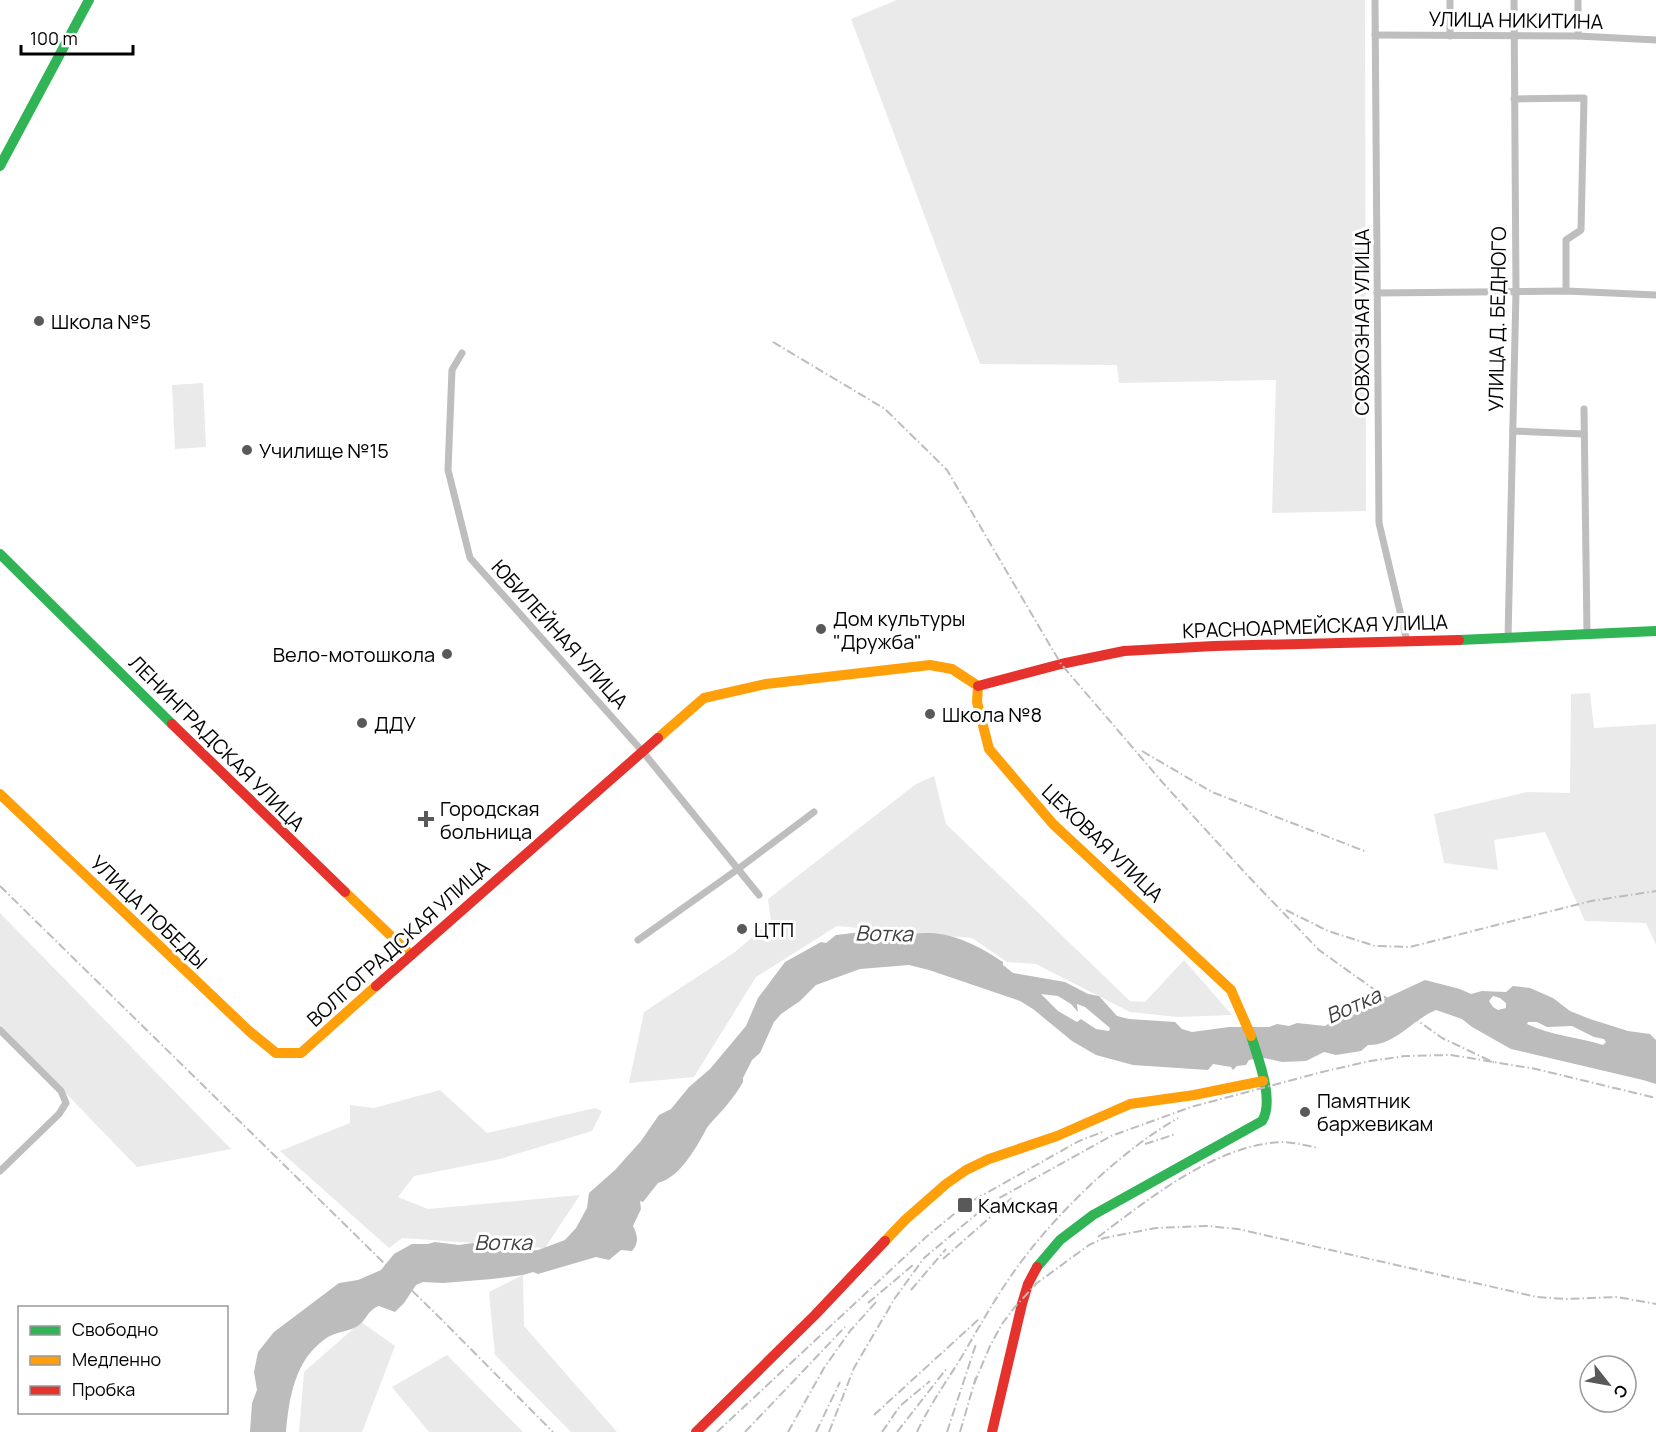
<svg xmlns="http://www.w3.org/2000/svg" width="1656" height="1432" viewBox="0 0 1656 1432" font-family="Manrope,sans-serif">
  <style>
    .green { fill: #eaeaea }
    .water { fill: #bcbcbc; fill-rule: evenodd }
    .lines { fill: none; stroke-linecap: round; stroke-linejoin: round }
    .street { stroke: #bebebe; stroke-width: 7 }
    .fast { stroke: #30b455; stroke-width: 10 }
    .slow { stroke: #ff9f0a; stroke-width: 10 }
    .jam { stroke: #e5322d; stroke-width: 10 }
    .rail { stroke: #bdbdbd; stroke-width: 2; stroke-dasharray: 9 3 1.5 3; stroke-linecap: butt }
    .poi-dot { fill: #595959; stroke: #fff; stroke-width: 2 }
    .labels { text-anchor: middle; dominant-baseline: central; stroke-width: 6; stroke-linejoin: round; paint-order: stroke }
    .street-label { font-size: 20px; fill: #000; stroke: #fff }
    .poi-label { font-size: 20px; fill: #000; stroke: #fff; text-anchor: start }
    .water-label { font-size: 21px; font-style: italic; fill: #404040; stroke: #fff }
  </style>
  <rect width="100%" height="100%" fill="#fff"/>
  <g class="green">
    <polygon points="897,0 1365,0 1366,511 1272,513 1276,380 1119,383 1117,365 980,364 851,19"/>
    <polygon points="203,383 206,447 175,449 172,385"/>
    <polygon points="1590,693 1594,728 1656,724 1656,945 1646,923 1585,921 1545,832 1494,840 1498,870 1444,863 1434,814 1527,792 1570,793 1571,694"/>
    <polygon points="934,776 946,824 1130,1001 1145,1002 1184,960 1232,1015 1178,1017 1130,1012 1036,964 1007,962 972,938 837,926 756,977 694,1077 629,1083 644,1012 735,952 771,921 768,899 916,784"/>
    <polygon points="0,913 231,1149 137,1167 0,1025"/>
    <polygon points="440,1090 487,1133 595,1108 602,1111 592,1131 500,1159 414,1176 398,1197 428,1209 580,1195 545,1248 402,1238 389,1248 280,1151 350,1123 350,1105 374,1108"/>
    <polygon points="523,1275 524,1326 617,1432 571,1432 495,1355 489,1292"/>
    <polygon points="361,1322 395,1346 362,1432 299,1432 304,1372"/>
    <polygon points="447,1355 523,1432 429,1432 392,1387"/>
  </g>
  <path class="water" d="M 879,930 C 897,935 912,933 930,933 C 957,934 982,948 1003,962 L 1003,965 L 1013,973 L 1065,982 L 1088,994 L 1099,996 L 1117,1016 L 1129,1019 L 1175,1022 L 1182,1029 L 1192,1032 L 1229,1027 L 1269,1027 L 1277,1024 L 1289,1026 L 1297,1023 L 1325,1026 C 1335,1019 1338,1021 1348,1017 C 1359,1013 1365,1007 1377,1006 L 1382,1000 L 1425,980 L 1460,989 L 1471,994 L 1482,991 L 1506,992 L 1513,986 L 1530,988 L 1553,998 L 1570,1011 L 1590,1019 L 1628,1031 L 1650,1034 L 1656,1040 L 1656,1084 L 1643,1080 L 1511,1049 L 1472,1027 L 1462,1019 L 1436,1010 C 1413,1019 1395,1046 1368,1045 L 1361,1051 L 1336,1055 L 1324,1052 L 1306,1061 L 1282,1062 L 1264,1058 L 1249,1060 L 1246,1065 L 1237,1066 L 1233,1070 L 1231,1067 L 1213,1064 L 1208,1070 L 1133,1065 L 1096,1055 L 1072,1041 L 1033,1009 L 1020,1001 L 929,970 L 909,965 L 860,969 L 816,985 L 800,1001 L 781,1014 L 774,1022 L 760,1053 L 752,1060 L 743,1078 L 743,1082 C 734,1098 721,1112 709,1125 C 706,1128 704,1134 702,1137 C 692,1154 678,1178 658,1183 L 643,1202 L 640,1201 L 641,1209 L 633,1226 C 638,1236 639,1243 632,1251 L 621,1250 L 609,1260 L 596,1257 L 538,1274 L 533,1272 L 523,1275 L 492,1279 L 443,1283 L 423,1282 L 416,1285 L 404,1303 L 395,1312 L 379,1306 C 367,1310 366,1322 356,1327 C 346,1332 334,1332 325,1339 C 295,1360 289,1398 286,1432 L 250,1432 L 252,1403 L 257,1390 L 254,1372 L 258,1352 L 274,1332 L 339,1283 L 358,1280 L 381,1270 L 394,1254 L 412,1244 L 428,1244 L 435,1242 L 459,1245 L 473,1243 L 484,1250 L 486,1236 L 497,1250 L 513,1253 L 538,1250 L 565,1240 L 576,1228 L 587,1208 L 589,1193 L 615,1170 L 641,1141 L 659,1115 L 671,1109 L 689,1087 L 710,1069 L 746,1026 L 758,998 L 785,962 L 821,942 L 826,943 L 836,935 ZM 1041,994 L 1058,996 L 1071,1004 L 1078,1012 L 1077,1004 L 1085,1007 L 1110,1028 L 1109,1031 L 1096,1029 L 1081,1019 L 1077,1022 L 1058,1011 ZM 1493,996 L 1500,998 L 1506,1003 L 1506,1008 L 1498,1010 L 1493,1007 L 1489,1001 ZM 1528,1022 L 1537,1022 L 1547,1027 L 1572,1026 L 1594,1037 L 1604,1039 L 1606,1042 L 1603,1045 C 1578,1037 1552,1036 1527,1024 Z"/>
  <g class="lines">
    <g class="street">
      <polyline points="1375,0 1379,523 1407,641"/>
      <polyline points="1578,0 1578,36"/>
      <polyline points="1375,35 1578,36 1656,40"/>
      <polyline points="1450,36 1450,0"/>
      <polyline points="1514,99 1584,98 1581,230 1566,240 1566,291"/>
      <polyline points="1377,293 1566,291 1656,295"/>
      <polyline points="462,353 452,370 448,470 470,558 643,752 759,895"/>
      <polyline points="1584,409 1587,634"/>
      <polyline points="1513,431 1583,434"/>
      <polyline points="1508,638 1516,292 1514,0"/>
      <polyline points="638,940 738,869 814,812"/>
      <polyline points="0,1030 61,1091 66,1103 59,1114 0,1171"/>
    </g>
    <g class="fast">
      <polyline points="0,166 89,0"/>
      <polyline points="0,554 172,724"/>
      <polyline points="1459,640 1656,631"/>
      <path d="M 1037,1267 L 1060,1240 L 1093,1215 L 1262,1121 C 1275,1101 1258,1058 1251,1036"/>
    </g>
    <g class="slow">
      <polyline points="978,686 977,702 989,749 1053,824 1231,990 1251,1036"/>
      <polyline points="658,738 704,698 766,684 930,665 952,669 978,686"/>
      <polyline points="0,794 249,1031 276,1053 301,1053 376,986"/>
      <polyline points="345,892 411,955"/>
      <polyline points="885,1241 905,1220 946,1184 966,1170 989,1159 1057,1136 1130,1104 1194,1095 1263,1081"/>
    </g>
    <g class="jam">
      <polyline points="978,686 1061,664 1124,651 1214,646 1459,640"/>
      <polyline points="172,724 345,892"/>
      <polyline points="376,986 658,738"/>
      <polyline points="696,1432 815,1315 885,1241"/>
      <polyline points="992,1432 1022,1304 1028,1284 1037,1267"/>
    </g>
    <g class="rail">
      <polyline points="773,342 885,409 947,470 1061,664 1163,783 1248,876 1319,950 1442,1038 1495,1063"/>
      <polyline points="1142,751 1212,792 1367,852"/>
      <polyline points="0,886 441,1319 553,1432"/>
      <polyline points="1286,910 1328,931 1375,946 1410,947 1591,901 1656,891"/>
      <polyline points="1145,1144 1176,1134"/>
      <polyline points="985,1206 1111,1136 1191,1107 1322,1072 1370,1061 1405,1056 1451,1055 1536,1069 1656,1098"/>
      <path d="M 1098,1237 C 1150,1198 1215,1145 1282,1142 C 1294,1142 1307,1146 1319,1148"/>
      <polyline points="943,1259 1013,1197"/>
      <polyline points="911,1290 946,1249"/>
      <polyline points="868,1303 913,1265"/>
      <polyline points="974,1384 990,1346 1002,1324 1014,1308 1037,1283 1089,1245 1104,1238 1156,1228 1207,1226 1238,1229 1537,1297 1567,1299 1617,1297 1656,1304"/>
      <polyline points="874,1415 980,1318"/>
      <polyline points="717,1432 926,1237 965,1205 1079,1141 1105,1131"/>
      <polyline points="745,1432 845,1327"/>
      <polyline points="788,1432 824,1368 850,1331 877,1301"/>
      <polyline points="816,1432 840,1382"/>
      <polyline points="829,1432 854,1368 895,1298 924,1258 991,1202"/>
      <polyline points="882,1432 900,1406 930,1381"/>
      <polyline points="897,1432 947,1368"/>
      <path d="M 917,1432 C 929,1406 946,1382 961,1358 C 978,1329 994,1300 1013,1273 C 1052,1217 1119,1152 1178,1118"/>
      <polyline points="947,1432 976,1344"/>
      <polyline points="960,1432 976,1377"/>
    </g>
  </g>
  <g class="poi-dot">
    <circle cx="39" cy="321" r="6"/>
    <circle cx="247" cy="450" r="6"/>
    <circle cx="821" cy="629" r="6"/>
    <circle cx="447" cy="654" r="6"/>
    <circle cx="930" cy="714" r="6"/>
    <circle cx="362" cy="723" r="6"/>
    <path d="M423 810h6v6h6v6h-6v6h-6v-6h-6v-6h6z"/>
    <circle cx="742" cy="929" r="6"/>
    <circle cx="1305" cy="1112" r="6"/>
    <rect x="957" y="1197" width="16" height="16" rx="3"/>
  </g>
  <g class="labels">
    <g class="street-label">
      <text transform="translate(1516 20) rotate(1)">УЛИЦА НИКИТИНА</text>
      <text transform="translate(1497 319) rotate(-89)">УЛИЦА Д. БЕДНОГО</text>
      <text transform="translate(1361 322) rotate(-90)">СОВХОЗНАЯ УЛИЦА</text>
      <text transform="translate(1315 626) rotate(-2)">КРАСНОАРМЕЙСКАЯ УЛИЦА</text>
      <text transform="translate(560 634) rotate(48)">ЮБИЛЕЙНАЯ УЛИЦА</text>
      <text transform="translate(217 743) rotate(45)">ЛЕНИНГРАДСКАЯ УЛИЦА</text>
      <text transform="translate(1103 843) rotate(44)">ЦЕХОВАЯ УЛИЦА</text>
      <text transform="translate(149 912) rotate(44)">УЛИЦА ПОБЕДЫ</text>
      <text transform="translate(398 943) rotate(-42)">ВОЛГОГРАДСКАЯ УЛИЦА</text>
    </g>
    <g class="poi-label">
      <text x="51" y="321">Школа №5</text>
      <text x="259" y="450">Училище №15</text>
      <text x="833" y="618">Дом культуры<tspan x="833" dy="23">"Дружба"</tspan></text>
      <text x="435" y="654" text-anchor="end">Вело-мотошкола</text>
      <text x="942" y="714">Школа №8</text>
      <text x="374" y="723">ДДУ</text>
      <text x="440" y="808">Городская<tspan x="440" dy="23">больница</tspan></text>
      <text x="754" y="929">ЦТП</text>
      <text x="1317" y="1100">Памятник<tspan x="1317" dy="23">баржевикам</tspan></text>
      <text x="978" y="1205">Камская</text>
    </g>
    <g class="water-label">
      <text transform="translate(884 933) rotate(1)">Вотка</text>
      <text transform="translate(1353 1005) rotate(-24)">Вотка</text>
      <text x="503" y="1242">Вотка</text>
    </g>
  </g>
  <rect x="18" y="1306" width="210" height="108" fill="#ffffff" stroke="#999999" stroke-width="1.5"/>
  <rect x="30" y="1326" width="30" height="9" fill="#30b455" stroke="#999999" stroke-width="1.5"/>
  <text x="72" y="1336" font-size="18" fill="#000000">Свободно</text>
  <rect x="30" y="1356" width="30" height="9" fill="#ff9f0a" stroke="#999999" stroke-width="1.5"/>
  <text x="72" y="1366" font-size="18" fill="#000000">Медленно</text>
  <rect x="30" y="1386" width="30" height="9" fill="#e5322d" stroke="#999999" stroke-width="1.5"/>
  <text x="72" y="1396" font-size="18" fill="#000000">Пробка</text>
  <g transform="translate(1608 1384) rotate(121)"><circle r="28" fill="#ffffff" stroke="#999999" stroke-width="1.5"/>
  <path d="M0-4.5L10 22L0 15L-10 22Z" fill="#595959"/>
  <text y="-9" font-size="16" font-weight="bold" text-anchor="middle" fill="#000000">С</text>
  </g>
  <path d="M21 45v9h112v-9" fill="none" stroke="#000000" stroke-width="3"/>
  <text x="30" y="45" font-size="18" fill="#000000" stroke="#ffffff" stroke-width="4.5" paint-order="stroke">100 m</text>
</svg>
